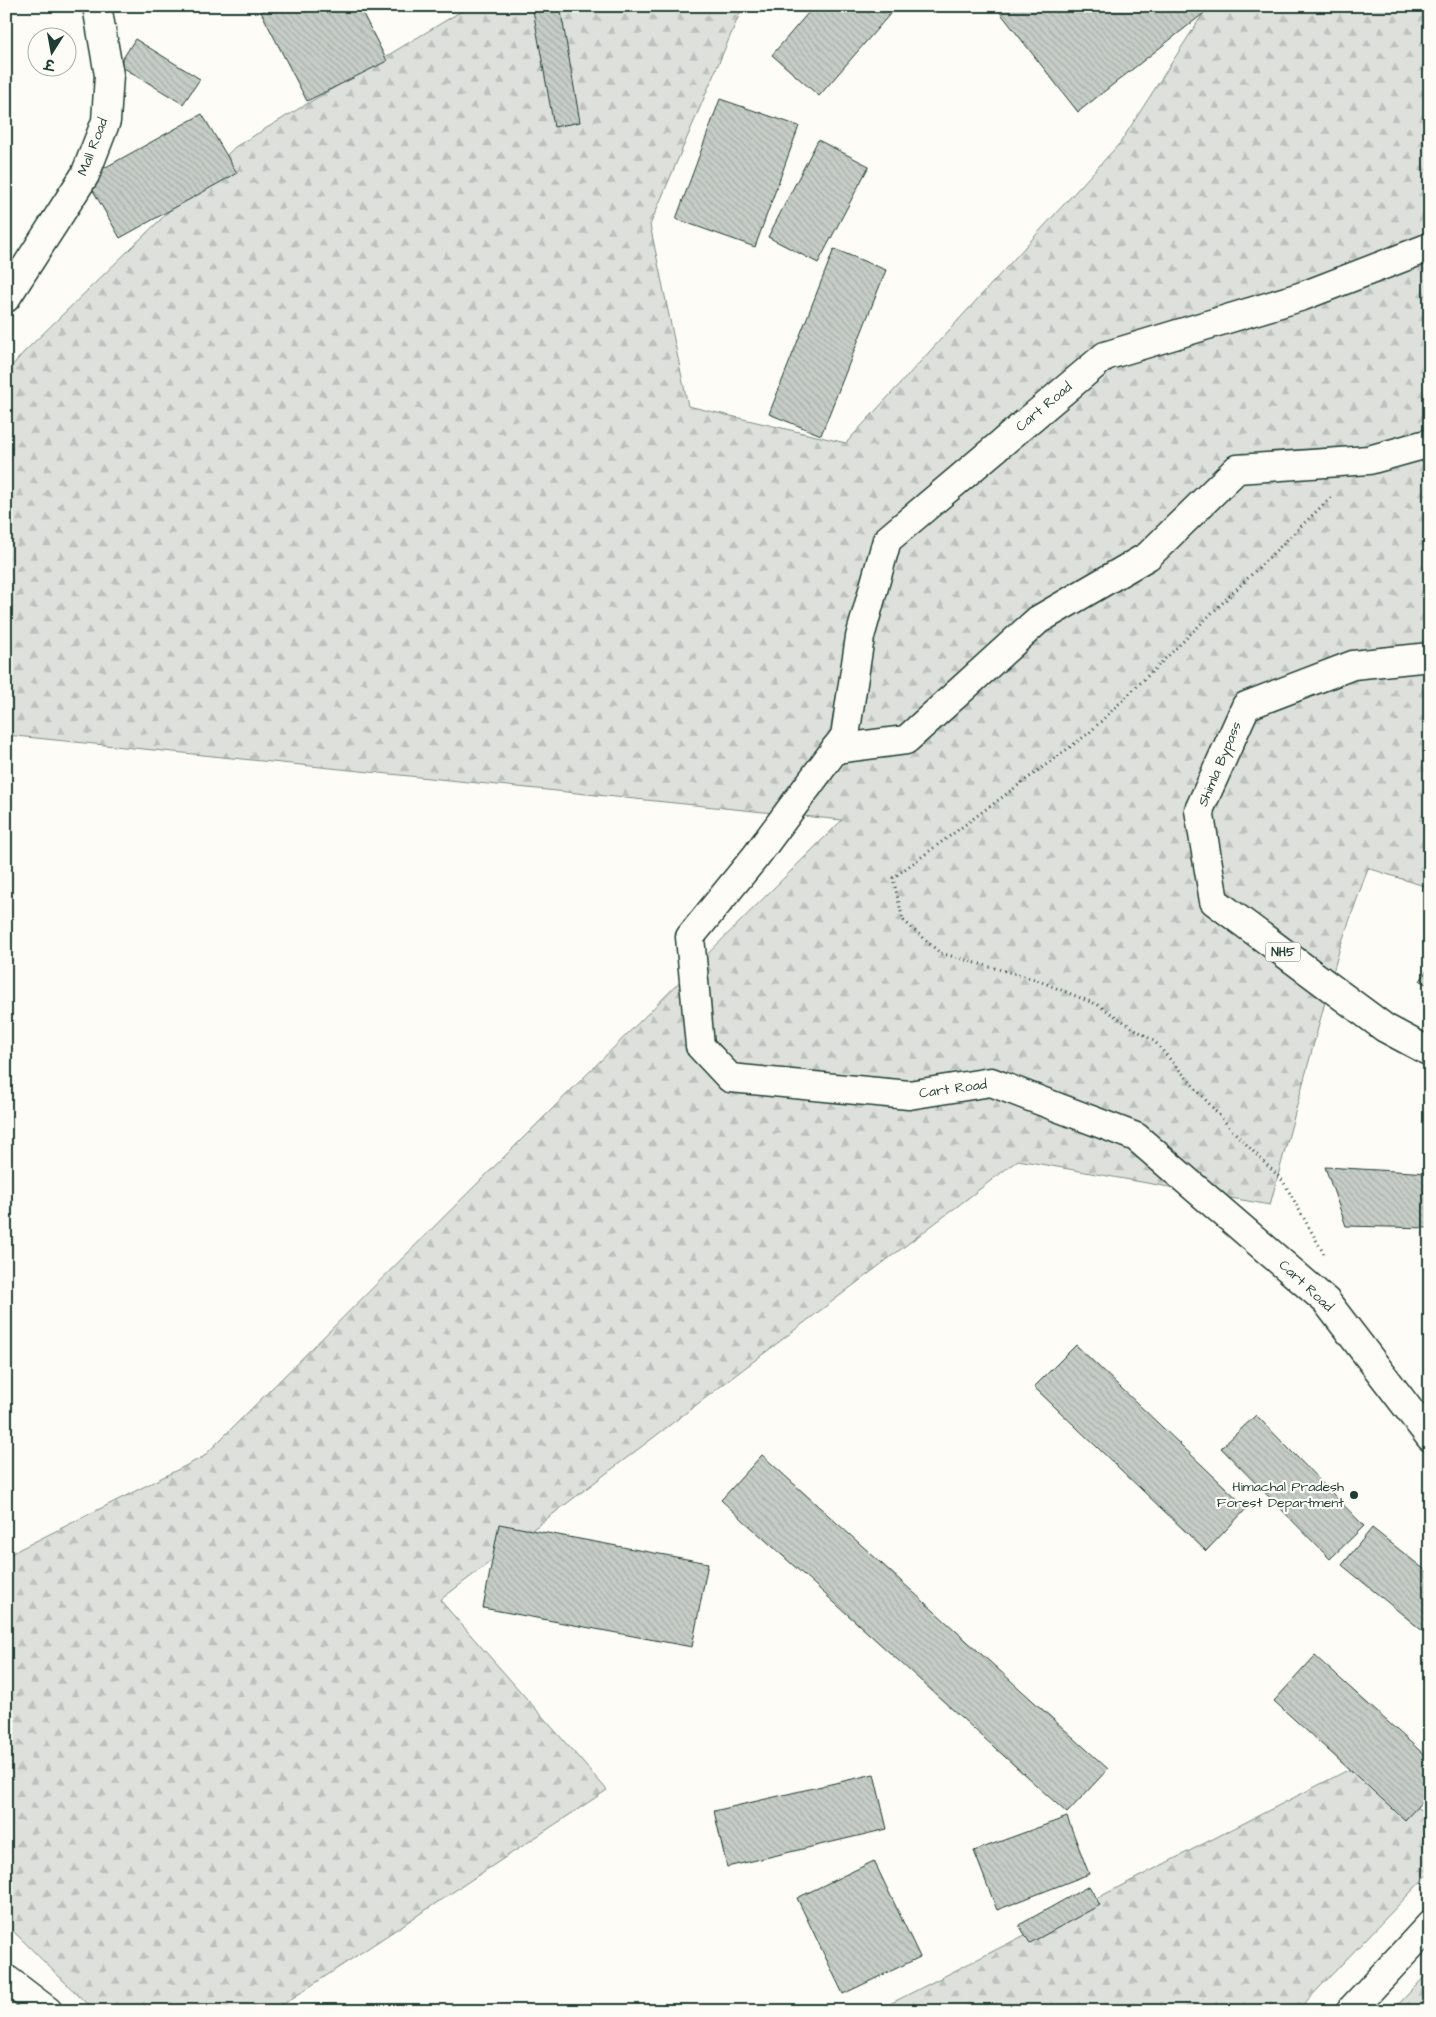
<svg xmlns="http://www.w3.org/2000/svg" width="1436" height="2017" viewBox="0 0 1436 2017" font-family="'Architects Daughter','Playpen Sans Deva',sans-serif">
  <style>
    .forest { fill: url(#forest-firs); stroke: #7e8e88 }
    .building { fill: url(#building-back-hatch); stroke: #1f3d34 }
    .lines { fill: none; stroke-linecap: round; stroke-linejoin: round }
    .tertiary-casing { stroke: #1f3d34; stroke-width: 31 }
    .secondary-casing { stroke: #1f3d34; stroke-width: 31 }
    .trunk-casing { stroke: #1f3d34; stroke-width: 31 }
    .path { stroke: #1f3d34; stroke-width: 3; stroke-dasharray: 1 4; stroke-linecap: butt }
    .tertiary { stroke: #fdfcf7; stroke-width: 28 }
    .secondary { stroke: #fdfcf7; stroke-width: 28 }
    .trunk { stroke: #fdfcf7; stroke-width: 28 }
    .poi-dot { fill: #1f3d34; stroke: #fdfcf7; stroke-width: 2 }
    .labels { text-anchor: middle; dominant-baseline: central; stroke-width: 4.5; stroke-linejoin: round; paint-order: stroke }
    .shield { fill: #fdfcf7; stroke: #62766e; stroke-width: 1 }
    .shield-label { font-size: 12px; font-weight: bold; fill: #1f3d34 }
    .street-label { font-size: 14px; fill: #1f3d34; stroke: #fdfcf7 }
    .poi-label { font-size: 14px; fill: #1f3d34; stroke: #fdfcf7; text-anchor: end }
  </style>
  <defs>
    <pattern id="forest-firs" width="22" height="20" patternUnits="userSpaceOnUse" patternTransform="scale(1.25)"><rect width="22" height="20" fill="#dde0db"/><path d="M5 1l3.5 6h-7zM16 11l3.5 6h-7z" fill="#bdc1bd"/></pattern>
    <pattern id="building-back-hatch" width="6" height="6" patternUnits="userSpaceOnUse" patternTransform="scale(1.25)"><rect width="6" height="6" fill="#c6cdc7"/><path d="M-1 5l2 2M0 0l6 6M5-1l2 2" fill="none" stroke="#aab1ac"/></pattern>
  </defs>
  <rect width="100%" height="100%" fill="#fdfcf7"/>
  <filter id="ink" filterUnits="userSpaceOnUse"><feTurbulence type="fractalNoise" baseFrequency=".02" numOctaves="2"/><feDisplacementMap in="SourceGraphic" scale="10" xChannelSelector="R" yChannelSelector="G"/><feConvolveMatrix kernelMatrix="1 2 1 2 8 2 1 2 1" color-interpolation-filters="sRGB"/></filter>
  <g filter="url(#ink)">
    <g class="forest">
      <polygon points="477,6 743,6 650,225 688,406 846,443 1120,143 1208,6 1430,6 1430,888 1368,868 1340,947 1270,1205 1018,1160 440,1600 607,1790 273,2011 94,2011 6,1924 6,1556 203,1457 842,820 6,735 6,373 23,353 235,147 460,12"/>
      <polygon points="1348,1770 1430,1815 1430,1872 1297,2011 876,2011"/>
      <polygon points="1430,1971 1430,2011 1392,2011"/>
    </g>
    <g class="building">
      <polygon points="272,6 359,6 387,61 307,101 261,12"/>
      <polygon points="560,6 580,122 554,127 533,10"/>
      <polygon points="814,6 897,6 819,96 772,55"/>
      <polygon points="995,6 1213,6 1078,112"/>
      <polygon points="135,39 200,79 183,104 119,65"/>
      <polygon points="720,99 799,126 755,247 676,219"/>
      <polygon points="202,114 237,173 120,238 86,178"/>
      <polygon points="818,140 869,166 818,263 768,237"/>
      <polygon points="834,249 886,270 821,435 769,414"/>
      <polygon points="1430,965 1430,986 1420,981"/>
      <polygon points="1325,1167 1430,1173 1430,1228 1346,1226"/>
      <polygon points="1076,1345 1247,1508 1206,1551 1034,1387"/>
      <polygon points="1256,1415 1364,1526 1330,1559 1221,1448"/>
      <polygon points="762,1455 1108,1769 1067,1813 721,1500"/>
      <polygon points="499,1524 708,1563 692,1647 483,1608"/>
      <polygon points="1372,1528 1430,1574 1430,1637 1342,1565"/>
      <polygon points="1315,1656 1430,1760 1430,1793 1405,1820 1274,1701"/>
      <polygon points="874,1774 887,1829 727,1867 714,1811"/>
      <polygon points="1067,1817 1089,1874 997,1910 974,1851"/>
      <polygon points="874,1861 920,1957 843,1994 797,1898"/>
      <polygon points="1089,1886 1100,1905 1030,1943 1019,1925"/>
    </g>
    <g class="lines">
      <defs>
        <g id="tertiary">
          <polyline points="6,298 85,175 106,121 109,75 97,6"/>
          <polyline points="6,1979 48,2011"/>
        </g>
        <g id="secondary">
          <polyline points="1430,247 1303,296 1105,356 887,540 860,637 845,736 756,856 690,937 700,1046 730,1078 909,1095 991,1082 1136,1137 1326,1301 1430,1437"/>
          <polyline points="835,749 906,740 1038,620 1148,556 1237,469 1369,460 1430,443"/>
          <polyline points="1350,2011 1430,1925"/>
        </g>
        <polyline id="trunk" points="1430,657 1353,665 1246,706 1199,810 1214,901 1385,1028 1430,1052"/>
      </defs>
      <use href="#tertiary" class="tertiary-casing"/>
      <use href="#secondary" class="secondary-casing"/>
      <use href="#trunk" class="trunk-casing"/>
      <polyline class="path" points="1324,1254 1283,1181 1232,1130 1155,1042 1098,1005 1034,979 940,953 903,920 893,878 1089,733 1331,497"/>
      <use href="#tertiary" class="tertiary"/>
      <use href="#secondary" class="secondary"/>
      <use href="#trunk" class="trunk"/>
    </g>
  </g>
  <circle class="poi-dot" cx="1354" cy="1495" r="5"/>
  <g class="labels">
    <rect class="shield" x="1265.5" y="942.5" width="35" height="19" rx="4"/>
    <g class="shield-label">
      <text x="1283" y="952">NH5</text>
    </g>
    <g class="street-label">
      <text transform="translate(93 147) rotate(-69)">Mall Road</text>
      <text transform="translate(1044 407) rotate(-40)">Cart Road</text>
      <text transform="translate(1220 764) rotate(-67)">Shimla Bypass</text>
      <text transform="translate(953 1089) rotate(-8)">Cart Road</text>
      <text transform="translate(1306 1286) rotate(43)">Cart Road</text>
    </g>
    <g class="poi-label">
      <text x="1344" y="1487">Himachal Pradesh<tspan x="1344" dy="16">Forest Department</tspan></text>
    </g>
  </g>
  <rect width="1436" height="2017" fill="none" stroke="#fdfcf7" stroke-width="25"/>
  <rect x="12" y="12" width="1411" height="1992" fill="none" stroke="#1f3d34" stroke-width="2" filter="url(#ink)"/>
  <g transform="translate(52 52) rotate(191)"><circle r="24" fill="#fdfcf7" stroke="#a4b0a9"/>
  <path d="M0-4L9 19L0 12L-9 19Z" fill="#1f3d34"/>
  <text y="-8" font-size="14" font-weight="bold" text-anchor="middle" fill="#1f3d34">उ</text>
  </g>
</svg>
